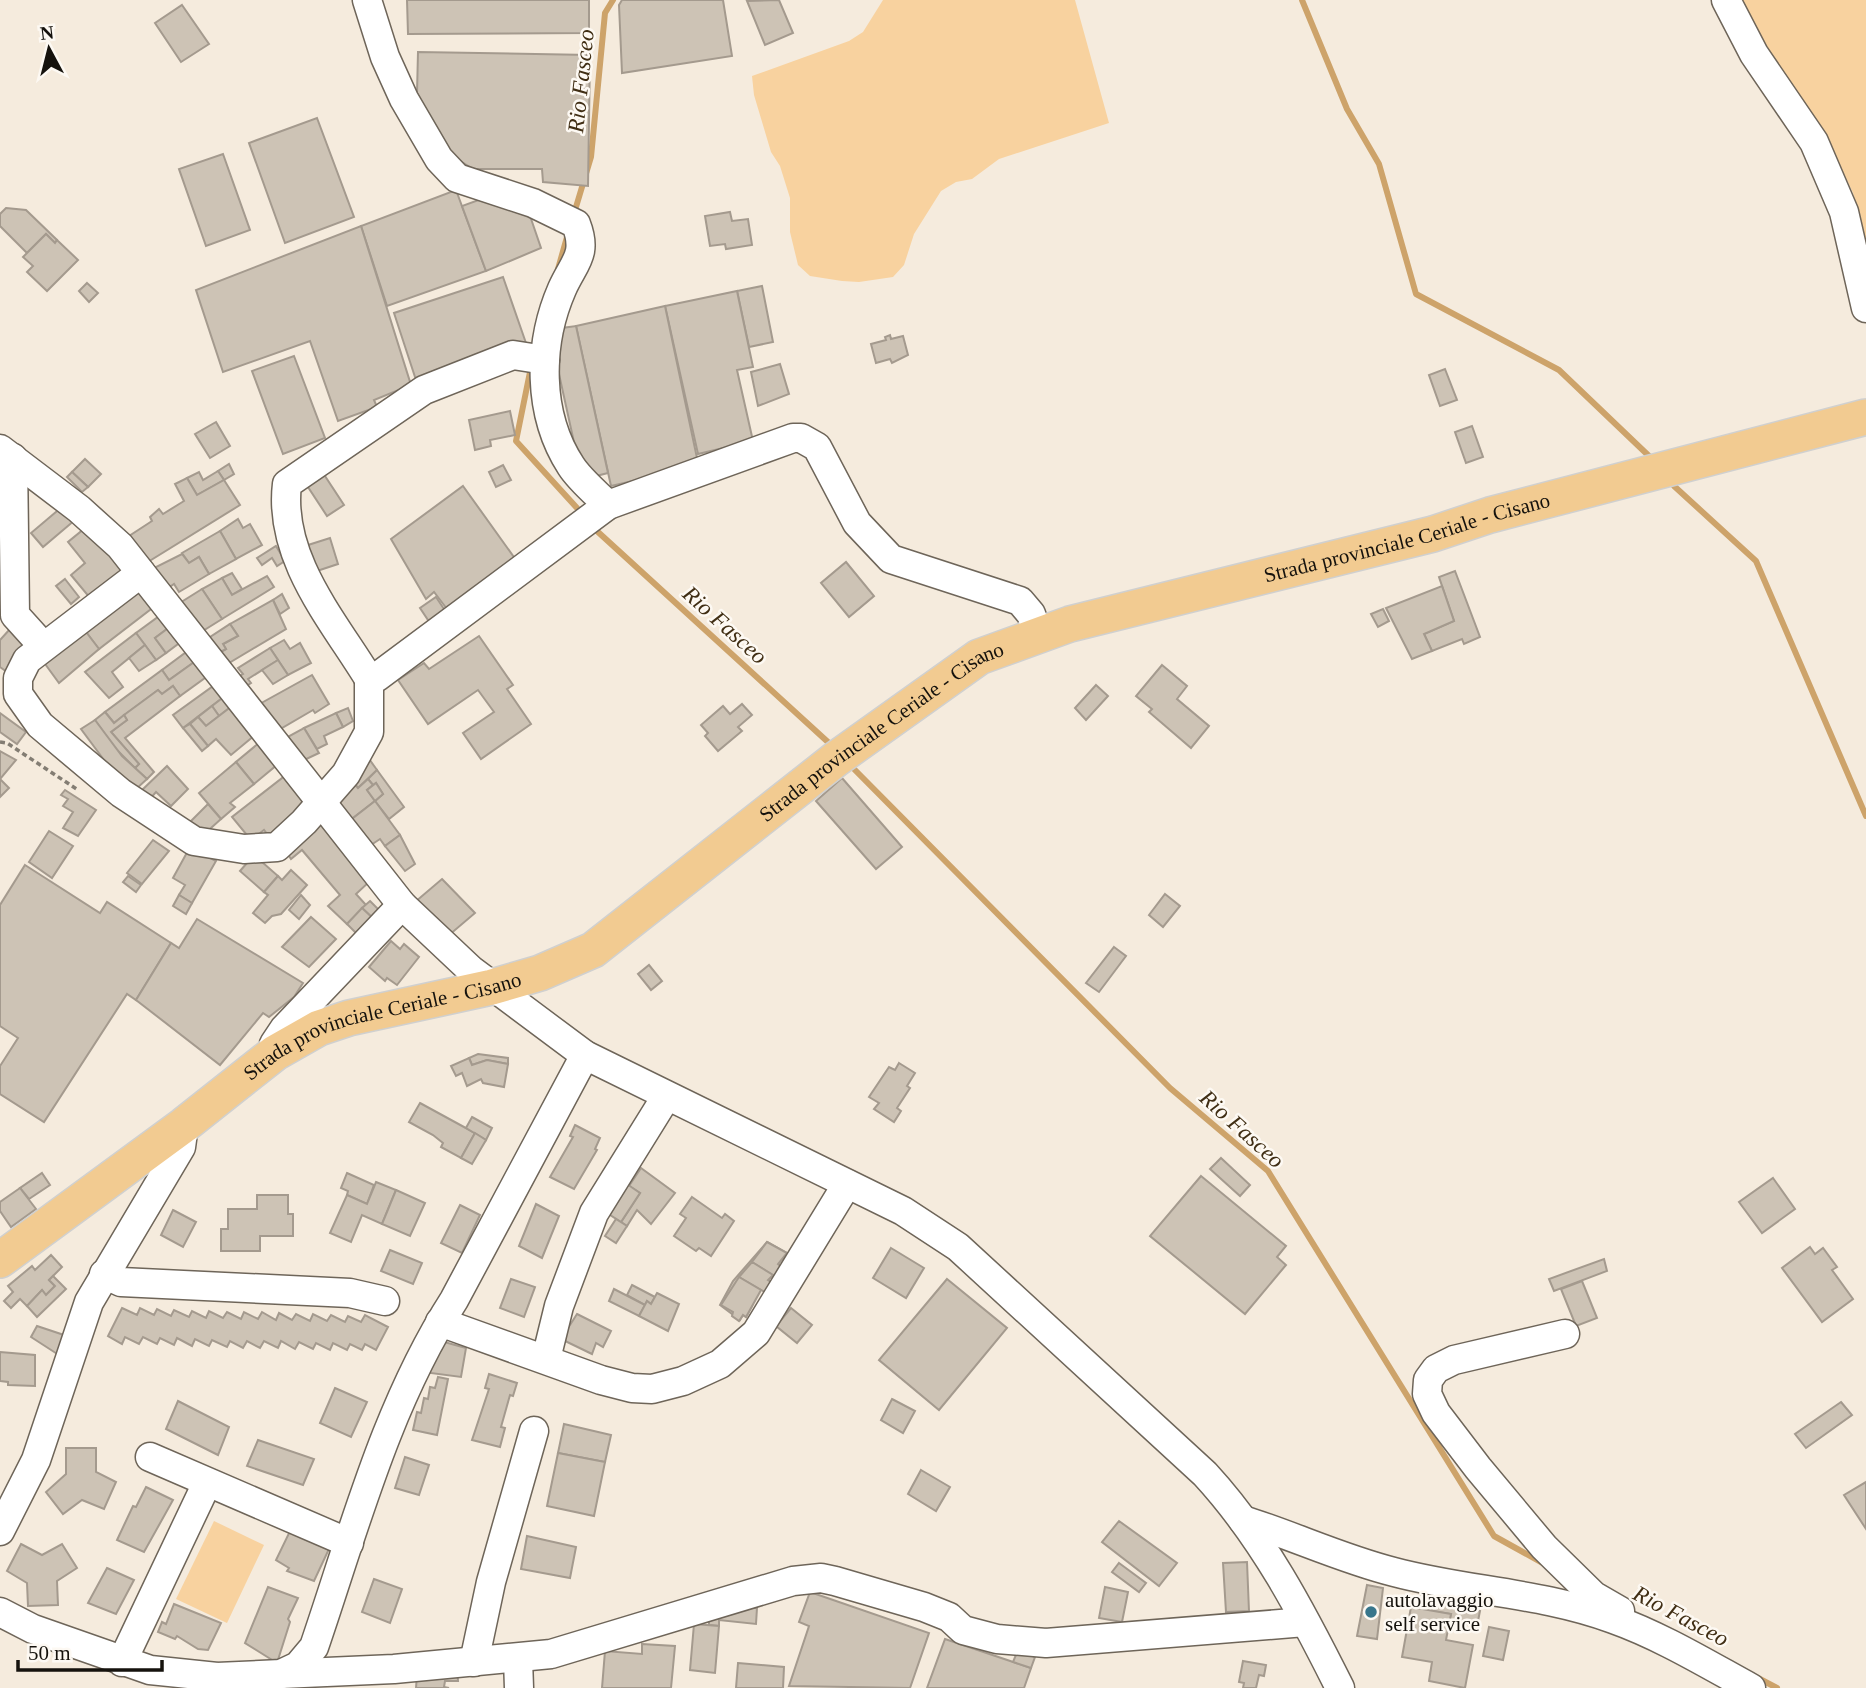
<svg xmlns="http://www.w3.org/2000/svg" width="1866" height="1688" viewBox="0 0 1866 1688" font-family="Georgia,serif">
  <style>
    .green { fill: #f8d29f }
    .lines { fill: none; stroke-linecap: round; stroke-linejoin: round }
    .stream { stroke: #cda36a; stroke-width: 6 }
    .building { fill: #cdc3b5; stroke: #a49a8e; stroke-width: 2 }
    .minor-casing { stroke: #6e6559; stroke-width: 31 }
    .major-casing { stroke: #d0d0cf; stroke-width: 38 }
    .path { stroke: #837d73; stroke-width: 3.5; stroke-dasharray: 5 3.5; stroke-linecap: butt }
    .minor { stroke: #fff; stroke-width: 28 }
    .major { stroke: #f2cb91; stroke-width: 35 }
    .poi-dot { fill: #38768c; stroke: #fdf9f3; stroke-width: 2.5 }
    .labels { text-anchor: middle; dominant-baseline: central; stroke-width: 5; stroke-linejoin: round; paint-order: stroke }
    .street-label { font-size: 21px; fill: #15120d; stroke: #fdf9f3 }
    .poi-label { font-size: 21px; fill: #15120d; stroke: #fdf9f3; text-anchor: start }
    .water-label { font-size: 23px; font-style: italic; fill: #402e14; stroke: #fdf9f3 }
  </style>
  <rect width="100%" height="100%" fill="#f5ebdd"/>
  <g class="green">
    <polygon points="883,0 1075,0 1109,123 999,159 972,179 956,182 941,191 914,234 904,265 893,277 859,282 842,281 810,276 798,265 790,232 790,198 780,166 771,152 754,95 752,76 849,41 863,32"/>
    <polygon points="1739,0 1866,0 1866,245 1853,193 1832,148 1767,53"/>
    <polygon points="214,1521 264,1545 227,1623 176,1599"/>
  </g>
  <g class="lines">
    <g class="stream">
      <polyline points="1302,0 1347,109 1379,164 1416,294 1559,370 1649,456"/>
      <polyline points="576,207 591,157 605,13 613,0"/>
      <polyline points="558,269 567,237"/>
      <polyline points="530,372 516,441 577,508"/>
      <polyline points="1674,486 1756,561 1866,816"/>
      <polyline points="598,532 829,743"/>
      <polyline points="853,768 1170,1088 1268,1171 1494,1536 1541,1562"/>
      <polyline points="1758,1678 1777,1688"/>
    </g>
  </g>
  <g class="building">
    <polygon points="407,0 589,0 589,33 408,34"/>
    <polygon points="622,0 723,0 732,56 622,73 619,5"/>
    <polygon points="779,0 793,33 765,45 747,1"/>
    <polygon points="182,5 209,44 181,62 155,23"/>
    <polygon points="418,52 590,55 588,186 543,182 542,169 473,169 454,157 434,132 417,93"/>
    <polygon points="317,118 354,217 285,243 249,143"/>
    <polygon points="223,154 250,230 206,246 179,169"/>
    <polygon points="456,190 486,271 387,306 361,226"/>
    <polygon points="484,198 528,210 541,248 486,271 462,206"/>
    <polygon points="6,208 26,210 57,240 55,243 46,234 27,253 0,226 0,214"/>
    <polygon points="730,212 732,221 748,219 752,245 726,249 725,244 710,246 705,216"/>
    <polygon points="361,226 411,385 374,400 377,407 338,421 310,341 223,372 196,290"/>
    <polygon points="46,234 55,243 57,240 78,260 47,291 27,272 33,266 23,257"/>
    <polygon points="503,277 526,343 416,380 394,313"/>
    <polygon points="87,283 98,293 89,302 79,291"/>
    <polygon points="762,286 773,342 749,347 737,291"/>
    <polygon points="737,291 753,367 737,370 753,441 698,454 665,306"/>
    <polygon points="665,306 697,458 646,478 611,486 576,326"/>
    <polygon points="576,326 608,473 592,477 577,456 557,365 562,328"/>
    <polygon points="890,335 891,339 903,336 908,355 892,363 890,359 876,363 871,344 886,340 885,337"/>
    <polygon points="294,356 325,438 283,454 252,371"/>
    <polygon points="780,364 789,394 758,406 751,372"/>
    <polygon points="1445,369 1457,400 1440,406 1429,375"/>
    <polygon points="510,411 515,435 490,440 491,446 475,450 469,420"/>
    <polygon points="216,422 230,446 210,458 195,434"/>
    <polygon points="1472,426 1483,457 1466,463 1455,432"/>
    <polygon points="85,459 101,474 88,487 72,472"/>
    <polygon points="229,464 234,474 224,480 218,471"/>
    <polygon points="503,465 511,480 496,487 489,472"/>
    <polygon points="218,471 224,480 197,495 187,478 199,472 203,480"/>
    <polygon points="72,472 88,487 82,492 67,477"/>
    <polygon points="323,473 344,505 327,516 306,484"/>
    <polygon points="187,478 197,495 224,480 240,505 143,565 123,540 152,521 150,517 159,509 163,514 184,501 175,484"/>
    <polygon points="463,486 516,560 447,609 434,592 426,599 391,539"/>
    <polygon points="63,506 75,520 43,547 31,533"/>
    <polygon points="238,519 243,528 250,524 262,545 236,559 220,531"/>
    <polygon points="90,524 130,572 90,598 71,575 85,563 68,542"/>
    <polygon points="220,531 236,559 209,574 199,557 189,563 182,553"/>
    <polygon points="330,538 338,564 314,572 305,546"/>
    <polygon points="276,546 285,561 277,566 272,558 262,565 257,558"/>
    <polygon points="182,554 189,563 199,557 209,574 179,592 174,584 164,591 148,571"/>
    <polygon points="846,562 874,596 849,617 821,583"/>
    <polygon points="1455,571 1480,637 1464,644 1462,639 1432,651 1424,634 1454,621 1439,577"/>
    <polygon points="232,573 242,589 232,595 222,578"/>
    <polygon points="267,576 274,587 222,619 202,589 222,578 232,595"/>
    <polygon points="65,579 79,597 71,604 56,586"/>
    <polygon points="137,581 155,606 99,649 80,624"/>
    <polygon points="1442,586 1454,621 1424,634 1432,651 1412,659 1386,608"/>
    <polygon points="202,589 222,619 198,634 175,606"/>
    <polygon points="282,594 289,608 280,614 273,600"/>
    <polygon points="436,597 446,612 430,623 420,608"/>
    <polygon points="273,600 286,629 224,666 215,655 226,649 223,644 238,636 230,624"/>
    <polygon points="1383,609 1389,621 1378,627 1371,614"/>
    <polygon points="162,614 171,626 155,638 166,653 156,660 136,633"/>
    <polygon points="80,624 99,649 59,683 40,657"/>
    <polygon points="230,624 238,636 223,644 226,649 215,655 204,641"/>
    <polygon points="171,626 182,641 166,653 155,638"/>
    <polygon points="10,629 29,647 7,672 0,667 0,640"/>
    <polygon points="136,633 145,645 112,672 123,687 109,698 85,672"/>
    <polygon points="479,636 513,685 507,689 531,724 481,759 463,733 494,712 478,690 428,724 398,680 424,663 429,669"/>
    <polygon points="284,640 290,649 300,643 311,663 288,675 270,648"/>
    <polygon points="145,645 156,660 139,671 129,658"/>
    <polygon points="270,648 278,660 248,679 251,683 242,689 234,679 243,674 238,668"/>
    <polygon points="189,650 197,660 169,680 162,670"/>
    <polygon points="197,660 209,675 180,696 173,686 162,694 158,690 114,723 105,712 162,670 169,680"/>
    <polygon points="278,660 288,675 273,684 262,670"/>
    <polygon points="1162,665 1187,686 1177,699 1209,726 1191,748 1149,712 1152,709 1136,696"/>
    <polygon points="312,675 329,704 315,713 313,710 282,728 274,729 256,706"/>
    <polygon points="216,684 225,696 183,728 173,715"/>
    <polygon points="1096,685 1108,696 1086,720 1075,708"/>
    <polygon points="173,686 180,696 125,738 154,772 147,779 135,768 139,764 111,732 127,720 124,715 158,690 162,694"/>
    <polygon points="225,696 232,706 219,716 212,706"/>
    <polygon points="742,704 752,715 738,727 742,731 718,751 705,736 708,733 701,725 723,706 730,714"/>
    <polygon points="212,706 219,716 206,726 198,717"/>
    <polygon points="232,706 255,735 231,755 216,739 208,746 190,724 198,717 206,726"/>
    <polygon points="348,708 353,721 343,727 336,713"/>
    <polygon points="105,712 114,723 124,715 127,720 111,732 139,764 135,768 114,747 95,720"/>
    <polygon points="0,713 26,732 17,744 0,732"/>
    <polygon points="336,713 343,727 324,736 327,744 317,749 304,728"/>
    <polygon points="95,720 122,756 147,779 135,790 107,764 81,729"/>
    <polygon points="190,724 208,746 202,751 183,728"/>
    <polygon points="304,728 319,753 300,762 282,740"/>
    <polygon points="260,742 278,764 254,784 236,762"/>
    <polygon points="0,751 16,760 0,779 9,788 0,797"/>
    <polygon points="367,756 377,770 358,788 352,781"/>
    <polygon points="236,762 254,784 230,803 235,807 221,819 199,793"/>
    <polygon points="167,766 188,789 171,806 156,792 149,800 140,792"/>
    <polygon points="377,770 404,807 389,819 375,801 383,794 376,783 373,785 368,779"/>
    <polygon points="286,775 309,805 274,843 264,830 251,840 232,817"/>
    <polygon points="842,778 902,847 876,869 816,801"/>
    <polygon points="368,779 373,785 367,790 375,801 348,822 330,799 352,781 358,788"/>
    <polygon points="376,783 383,794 375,801 367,790"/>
    <polygon points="65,790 96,810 78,836 63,828 73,812 63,806 68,799 61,795"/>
    <polygon points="375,801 400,835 385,846 380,839 368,847 348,822"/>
    <polygon points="208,804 221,819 201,837 188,824"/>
    <polygon points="317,815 369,882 356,894 366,905 347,924 328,906 340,895 302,850 291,859 283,847"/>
    <polygon points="49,831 73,846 52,878 29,862"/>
    <polygon points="400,835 415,864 405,871 385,846"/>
    <polygon points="153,840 169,851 142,884 127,873"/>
    <polygon points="190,847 216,861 192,903 179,895 185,885 173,878"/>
    <polygon points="254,855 278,876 264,892 240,871"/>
    <polygon points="25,865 100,913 107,902 171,943 136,1000 127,994 44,1122 0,1094 0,1066 18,1038 0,1026 0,905"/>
    <polygon points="291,870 307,885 281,914 272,916 265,923 253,913 268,895 264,892 278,876 282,880"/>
    <polygon points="128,876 141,885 136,892 123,882"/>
    <polygon points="442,879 475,913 448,936 415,902"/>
    <polygon points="1165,894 1180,906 1163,927 1149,915"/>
    <polygon points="179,895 192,903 186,914 173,906"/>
    <polygon points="301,895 310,905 299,919 289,910"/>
    <polygon points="370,901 382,913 376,921 362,908"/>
    <polygon points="362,908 378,923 362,939 347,924"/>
    <polygon points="311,917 336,939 309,967 282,947"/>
    <polygon points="197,919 303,983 294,997 269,1017 263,1013 220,1065 136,1000 171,943 179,948"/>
    <polygon points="391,941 400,949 404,944 419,957 397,985 387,978 385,981 369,967"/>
    <polygon points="1114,947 1126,956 1099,992 1086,983"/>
    <polygon points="649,965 662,981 651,990 638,974"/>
    <polygon points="478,1054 508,1058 508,1064 487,1060 472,1065 469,1058"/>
    <polygon points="469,1058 472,1065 487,1060 508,1064 504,1087 483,1083 481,1079 467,1086 462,1073 456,1076 451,1066"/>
    <polygon points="899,1063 915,1073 907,1086 910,1088 897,1108 901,1111 894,1122 874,1109 879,1103 869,1097 889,1067 895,1070"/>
    <polygon points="420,1103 475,1133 461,1158 441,1147 443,1143 433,1135 409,1122"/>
    <polygon points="472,1117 492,1128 486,1140 466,1128"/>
    <polygon points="575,1125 600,1138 595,1149 597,1150 574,1189 550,1177 573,1137 570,1136"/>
    <polygon points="475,1133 486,1140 472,1164 461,1158"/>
    <polygon points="1221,1158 1250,1185 1240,1196 1210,1169"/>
    <polygon points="641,1168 675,1193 651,1224 637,1210 627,1226 621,1222 640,1193 629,1186"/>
    <polygon points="42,1173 50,1185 29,1199 20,1188"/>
    <polygon points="347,1173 374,1185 367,1204 347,1195 348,1191 341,1188"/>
    <polygon points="1201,1176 1286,1246 1277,1257 1286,1265 1245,1314 1150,1236"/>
    <polygon points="1773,1178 1795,1209 1762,1233 1739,1202"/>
    <polygon points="376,1182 396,1190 382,1224 362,1215 351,1242 330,1233 347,1195 367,1204"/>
    <polygon points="624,1182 640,1193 621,1222 604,1211"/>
    <polygon points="20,1188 36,1209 11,1227 0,1211 0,1202"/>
    <polygon points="396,1190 425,1203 410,1236 382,1224"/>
    <polygon points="257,1195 288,1195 288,1214 293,1214 293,1236 260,1236 260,1251 221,1251 221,1229 228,1229 228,1209 257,1209"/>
    <polygon points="692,1197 722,1218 725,1214 734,1221 711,1256 699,1248 696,1251 674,1236 686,1218 680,1214"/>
    <polygon points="536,1204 559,1216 542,1258 519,1246"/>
    <polygon points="460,1205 480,1215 462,1253 441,1243"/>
    <polygon points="173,1210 196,1222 183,1247 161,1235"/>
    <polygon points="616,1219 627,1226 616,1243 605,1236"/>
    <polygon points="767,1242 787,1253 778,1264 783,1268 777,1278 773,1275 768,1280 748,1304 752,1306 746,1317 743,1315 740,1320 720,1305 733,1281"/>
    <polygon points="767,1242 787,1253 778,1264 783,1268 777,1278 752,1262"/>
    <polygon points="1810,1247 1815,1254 1823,1248 1837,1267 1832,1270 1853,1299 1822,1322 1782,1268"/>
    <polygon points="891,1248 924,1268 906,1298 873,1278"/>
    <polygon points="390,1250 422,1263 413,1284 381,1271"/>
    <polygon points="51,1255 62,1267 49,1280 55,1286 46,1295 42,1290 27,1306 20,1299 11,1308 4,1301 13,1292 8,1286 32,1266 35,1270"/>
    <polygon points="1604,1259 1607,1271 1554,1291 1549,1279"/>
    <polygon points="752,1262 773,1275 768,1280 774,1284 768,1294 739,1277"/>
    <polygon points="53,1276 66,1289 37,1317 27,1306 42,1290 46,1295 55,1286 49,1280"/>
    <polygon points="739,1277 761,1290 746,1317 743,1315 739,1321 732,1316 733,1312 721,1305"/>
    <polygon points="511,1279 535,1287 524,1317 500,1308"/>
    <polygon points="947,1279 1007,1328 939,1410 879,1360"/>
    <polygon points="1582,1281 1597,1318 1576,1326 1561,1289"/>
    <polygon points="632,1285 655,1297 651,1304 647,1301 645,1305 627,1295"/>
    <polygon points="614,1289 645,1305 639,1316 609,1301"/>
    <polygon points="657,1293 679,1304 668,1331 639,1316 647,1301 651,1304"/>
    <polygon points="122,1308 137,1315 140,1308 154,1315 157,1309 171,1316 174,1310 189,1317 192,1311 206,1318 209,1311 223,1318 227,1312 241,1319 244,1312 258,1319 262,1312 276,1320 279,1313 292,1320 296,1314 310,1321 313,1314 327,1321 331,1315 345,1322 348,1316 361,1322 365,1315 388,1327 376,1350 365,1344 362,1350 350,1344 347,1350 333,1343 330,1350 316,1343 313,1349 299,1342 295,1349 281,1341 278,1348 264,1341 260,1348 247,1341 243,1348 230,1341 227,1347 212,1340 209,1346 195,1339 192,1346 177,1338 174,1345 160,1338 157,1344 143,1337 139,1344 125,1337 122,1344 108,1336"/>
    <polygon points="791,1308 812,1325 797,1343 776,1326"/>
    <polygon points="577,1314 611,1331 603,1347 596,1343 592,1354 561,1339"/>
    <polygon points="37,1326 70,1337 65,1359 31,1337"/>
    <polygon points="437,1340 466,1348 461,1377 423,1372"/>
    <polygon points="0,1352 35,1355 35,1386 8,1385 8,1382 0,1381"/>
    <polygon points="489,1374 517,1383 513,1396 510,1395 501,1427 505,1428 500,1447 472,1440 489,1389 485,1388"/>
    <polygon points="438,1377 448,1379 437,1435 413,1430 417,1412 421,1413 424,1398 428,1399 430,1387 435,1388"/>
    <polygon points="335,1388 367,1402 351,1437 320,1423"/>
    <polygon points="892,1399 915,1411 903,1433 881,1420"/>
    <polygon points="178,1401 229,1427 218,1455 166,1429"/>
    <polygon points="1841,1402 1852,1415 1806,1448 1795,1434"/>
    <polygon points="564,1424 611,1435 605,1462 558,1453"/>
    <polygon points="258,1440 314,1459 303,1485 247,1466"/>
    <polygon points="66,1448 96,1448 96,1472 116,1482 104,1509 82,1500 63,1514 46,1492 66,1474"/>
    <polygon points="558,1453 605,1462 594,1516 547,1506"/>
    <polygon points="405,1457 429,1465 419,1495 395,1488"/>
    <polygon points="921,1470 950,1487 936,1511 908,1494"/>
    <polygon points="1866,1482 1866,1529 1844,1495"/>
    <polygon points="146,1487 173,1500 144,1552 117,1540 133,1506 136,1507"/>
    <polygon points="1119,1521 1177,1563 1159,1586 1102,1542"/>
    <polygon points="291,1529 329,1549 314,1581 287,1571 289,1568 276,1560"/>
    <polygon points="527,1536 576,1547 570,1578 521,1569"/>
    <polygon points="21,1544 42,1555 62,1544 77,1568 57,1581 58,1605 28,1606 27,1583 7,1571"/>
    <polygon points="1247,1562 1249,1611 1226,1612 1223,1563"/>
    <polygon points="1119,1563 1146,1583 1139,1592 1112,1572"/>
    <polygon points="107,1568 134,1580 116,1614 88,1603"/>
    <polygon points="374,1579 402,1589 390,1623 362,1612"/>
    <polygon points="1367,1585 1383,1588 1377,1639 1357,1636"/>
    <polygon points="268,1587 298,1598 288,1619 290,1622 277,1663 245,1643"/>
    <polygon points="1105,1587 1128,1592 1122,1622 1099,1618"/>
    <polygon points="1422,1589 1454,1595 1453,1603 1480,1611 1477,1626 1449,1621 1451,1614 1427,1610 1429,1599 1421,1598"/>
    <polygon points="810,1592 929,1633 910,1688 789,1686 809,1626 799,1622"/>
    <polygon points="174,1604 221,1623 208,1650 198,1649 177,1636 175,1639 158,1632 162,1622 166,1624"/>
    <polygon points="722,1606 757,1608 756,1624 719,1620 719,1626 709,1625 709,1614"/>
    <polygon points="1411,1607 1451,1614 1446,1640 1473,1645 1465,1688 1429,1681 1432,1662 1402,1657"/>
    <polygon points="694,1624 719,1626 715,1673 690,1670"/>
    <polygon points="1489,1627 1509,1631 1503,1660 1483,1656"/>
    <polygon points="945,1639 1031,1668 1024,1688 927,1688"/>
    <polygon points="642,1644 675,1646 671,1688 602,1688 605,1651 642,1654"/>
    <polygon points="1018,1650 1035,1657 1031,1668 1013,1662"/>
    <polygon points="1243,1661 1266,1665 1264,1676 1259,1675 1256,1688 1243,1688 1244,1683 1239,1682"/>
    <polygon points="738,1663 784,1667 783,1688 736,1688"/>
    <polygon points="457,1668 458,1681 445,1681 444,1687 449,1688 416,1688 417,1674"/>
  </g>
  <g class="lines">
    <defs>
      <g id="minor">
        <path d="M 367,0 L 385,57 L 404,99 L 439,159 L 457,178 L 533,203 L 576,224 C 588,255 574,262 562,289 C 538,344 537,414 571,466 C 580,480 596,493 608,505"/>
        <polyline points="1726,0 1754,54 1814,142 1844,212 1866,308"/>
        <path d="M 545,360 L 513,355 L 424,390 L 287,484 C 278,558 333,620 369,679 L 377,677 L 608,505 L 793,438 L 801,438 L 817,447 L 857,523 L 891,559 L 1020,601 L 1031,614 L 1038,634"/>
        <path d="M 0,449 L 79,509 L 120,546 L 402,905 L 471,970 L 585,1055 L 903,1211 L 958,1247 L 1205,1474 C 1263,1537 1302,1612 1340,1688"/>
        <polyline points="13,458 15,615 43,646"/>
        <polyline points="141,573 27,660 18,678 18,694 40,725 121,793 194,841 244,849 277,847 304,822 346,774 369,732 369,679"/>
        <polyline points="275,1053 274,1044 284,1029 402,905"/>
        <polyline points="104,1274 121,1282 350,1293 385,1301"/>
        <polyline points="440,1322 601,1380 632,1388 652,1389 683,1381 720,1364 756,1333 847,1184"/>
        <polyline points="1565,1334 1454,1360 1436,1369 1428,1380 1427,1394 1436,1413 1478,1468 1544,1547 1594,1596 1620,1611"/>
        <polyline points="546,1359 559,1306 594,1213 666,1097"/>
        <polyline points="150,1457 349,1543"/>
        <path d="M 1243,1520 C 1294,1536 1342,1559 1394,1572 C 1465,1591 1543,1593 1613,1619 C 1661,1636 1707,1664 1751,1688"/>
        <polyline points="0,1531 36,1460 89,1302 181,1147 184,1125"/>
        <path d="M 0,1612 L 33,1629 L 150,1670 L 217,1677 L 281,1674 L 298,1666 L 314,1647 C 354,1530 386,1406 454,1300 L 585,1055"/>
        <polyline points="518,1659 519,1688"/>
        <polyline points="122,1662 207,1483"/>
        <polyline points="474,1662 491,1582 534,1431"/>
        <polyline points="281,1674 394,1669 551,1654 793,1581 821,1578 835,1581 924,1607 949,1617 963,1630 997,1639 1046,1643 1305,1622"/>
      </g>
      <g id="major">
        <path id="s1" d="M 0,1260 L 184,1125 L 275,1053 L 319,1028 L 349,1018 L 492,987 L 540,973 L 593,950 L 836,759 L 979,657 L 1070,624 L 1433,534 L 1490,515 L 1866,417"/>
      </g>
    </defs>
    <use href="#minor" class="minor-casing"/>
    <use href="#major" class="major-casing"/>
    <polyline class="path" points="0,742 7,743 78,790"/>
    <use href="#minor" class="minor"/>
    <use href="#major" class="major"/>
  </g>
  <circle class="poi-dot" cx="1371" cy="1612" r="7"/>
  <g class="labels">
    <g class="street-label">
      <text stroke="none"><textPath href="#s1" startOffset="1610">Strada provinciale Ceriale - Cisano</textPath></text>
      <text stroke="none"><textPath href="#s1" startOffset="1043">Strada provinciale Ceriale - Cisano</textPath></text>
      <text stroke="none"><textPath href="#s1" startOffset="455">Strada provinciale Ceriale - Cisano</textPath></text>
    </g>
    <g class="poi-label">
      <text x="1385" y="1600">autolavaggio<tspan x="1385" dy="24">self service</tspan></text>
    </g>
    <g class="water-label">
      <text transform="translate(581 81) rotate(-84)">Rio Fasceo</text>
      <text transform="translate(725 625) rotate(42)">Rio Fasceo</text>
      <text transform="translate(1242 1129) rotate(42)">Rio Fasceo</text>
      <text transform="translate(1681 1616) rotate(28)">Rio Fasceo</text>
    </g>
  </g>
  <g transform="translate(49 49) rotate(353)" stroke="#fdf9f3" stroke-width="5" paint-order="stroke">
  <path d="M0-5L12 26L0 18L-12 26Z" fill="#15120d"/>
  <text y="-10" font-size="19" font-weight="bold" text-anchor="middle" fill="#15120d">N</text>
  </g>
  <path d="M18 1660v10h144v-10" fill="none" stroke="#15120d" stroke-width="3.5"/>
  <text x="28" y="1660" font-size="21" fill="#15120d" stroke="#fdf9f3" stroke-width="5" paint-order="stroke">50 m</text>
</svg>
